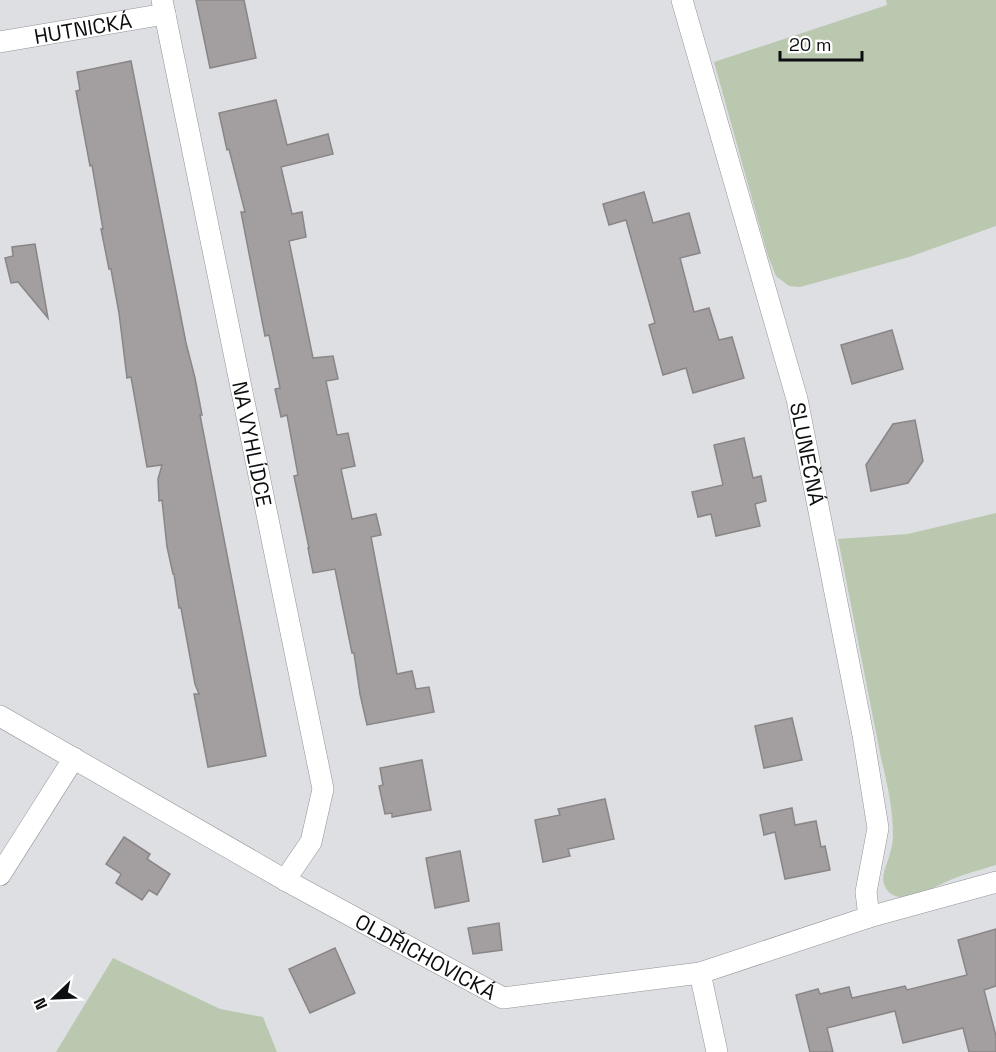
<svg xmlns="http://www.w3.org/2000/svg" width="996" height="1052" viewBox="0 0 996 1052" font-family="'Space Grotesk',sans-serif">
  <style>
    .green { fill: #bac8af }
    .building { fill: #a39e9f; stroke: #8a8586; stroke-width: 1.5 }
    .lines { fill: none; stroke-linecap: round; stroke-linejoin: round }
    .street-casing { stroke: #919397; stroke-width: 22 }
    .street { stroke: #fff; stroke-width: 21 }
    .labels { text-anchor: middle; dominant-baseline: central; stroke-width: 4.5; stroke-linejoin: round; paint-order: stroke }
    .street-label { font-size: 21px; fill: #0d0e0f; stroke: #fff }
  </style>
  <rect width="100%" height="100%" fill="#dddfe3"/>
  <g class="green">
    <polygon points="886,0 996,0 996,226 909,257 800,287 789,286 776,276 768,256 714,62 887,5"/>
    <path d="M 996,513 L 996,865 C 980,870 963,874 948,881 C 937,886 913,898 901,897 C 893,897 886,891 884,884 C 881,874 888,863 890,853 C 892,847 893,841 893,835 C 893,809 887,782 881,758 L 838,539 L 908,534 Z"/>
    <polygon points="113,958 220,1009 263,1017 277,1052 56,1052"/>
  </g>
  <g class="building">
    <polygon points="196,0 244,0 256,58 210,68"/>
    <polygon points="131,61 186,343 195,378 202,415 200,415 266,756 208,767 194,694 199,694 195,684 181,608 179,608 174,574 173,574 167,547 162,500 159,501 158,479 162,465 147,467 131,377 127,378 119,313 111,269 109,269 101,229 103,229 92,165 90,166 76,91 80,90 77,72"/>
    <polygon points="276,100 287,145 328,134 333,154 281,167 292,214 302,212 306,237 289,241 313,358 333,356 338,379 326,381 337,435 348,433 355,466 341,469 352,519 376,514 381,535 371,537 397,674 412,671 416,689 429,687 434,712 367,725 360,694 354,653 352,653 335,569 313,573 308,548 309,548 294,476 298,475 287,415 281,417 275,389 280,388 269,335 265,336 241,212 245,212 229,149 227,150 219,113"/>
    <polygon points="644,192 653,223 689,213 700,253 680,258 694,312 709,308 719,340 732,337 744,378 693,393 686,368 663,375 649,325 655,323 626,220 609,225 603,204"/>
    <polygon points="35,244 38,261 48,318 18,282 11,283 5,258 13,256 12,247"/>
    <polygon points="892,330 903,369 852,384 841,345"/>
    <polygon points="915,420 923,461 908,483 871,491 866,465 893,424"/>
    <polygon points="744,438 753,478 761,476 766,501 755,504 760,526 716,536 711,514 698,517 692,492 723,485 714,445"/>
    <polygon points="792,718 802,760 764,768 755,726"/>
    <polygon points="422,760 431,810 392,817 392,813 385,814 379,786 383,785 380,768"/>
    <polygon points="605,799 614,839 568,849 570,856 543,862 535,820 560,815 558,809"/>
    <polygon points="792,808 795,825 816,821 821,847 825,846 830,870 785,879 775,832 764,835 760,815"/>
    <polygon points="124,837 150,854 147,859 170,874 157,895 149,890 142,900 116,883 121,874 106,864"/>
    <polygon points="460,851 469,901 435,908 426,858"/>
    <polygon points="499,923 502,950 473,954 468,928"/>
    <polygon points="996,929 996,986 984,990 996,1036 996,1052 969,1052 963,1028 903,1043 895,1011 827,1028 833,1052 810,1052 796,995 818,989 820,994 849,987 852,998 905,986 907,990 967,975 958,940"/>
    <polygon points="335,948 355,993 310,1013 289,969"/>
  </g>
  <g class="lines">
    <defs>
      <g id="street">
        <path id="s1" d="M 162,0 L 323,789 L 311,842 L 285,880"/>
        <path id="s2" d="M 682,0 L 797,399 L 863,735 L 878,828 L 866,892 L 869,917"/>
        <path id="s3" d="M 0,42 L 165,14"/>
        <path id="s4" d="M 0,716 L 285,880 L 503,998 L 700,973 L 869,917 L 996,882"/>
        <polyline points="0,875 74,758"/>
        <polyline points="700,973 717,1052"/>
      </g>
    </defs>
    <use href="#street" class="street-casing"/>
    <use href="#street" class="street"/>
  </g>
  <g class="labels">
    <g class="street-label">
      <text stroke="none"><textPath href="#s3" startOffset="84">HUTNICKÁ</textPath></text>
      <text stroke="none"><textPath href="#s1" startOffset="453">NA VYHLÍDCE</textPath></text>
      <text stroke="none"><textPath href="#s2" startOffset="471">SLUNEČNÁ</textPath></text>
      <text stroke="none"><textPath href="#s4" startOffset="489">OLDŘICHOVICKÁ</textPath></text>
    </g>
  </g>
  <g transform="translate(54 998) rotate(247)" stroke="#ffffff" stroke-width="4.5" paint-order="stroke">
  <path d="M0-4.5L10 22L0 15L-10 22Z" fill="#0d0e0f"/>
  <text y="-9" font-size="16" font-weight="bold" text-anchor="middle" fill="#0d0e0f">N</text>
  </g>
  <path d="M780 51v9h82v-9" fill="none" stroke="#0d0e0f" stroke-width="3"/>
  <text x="789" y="51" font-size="18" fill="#0d0e0f" stroke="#ffffff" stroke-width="4.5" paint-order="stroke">20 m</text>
</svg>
